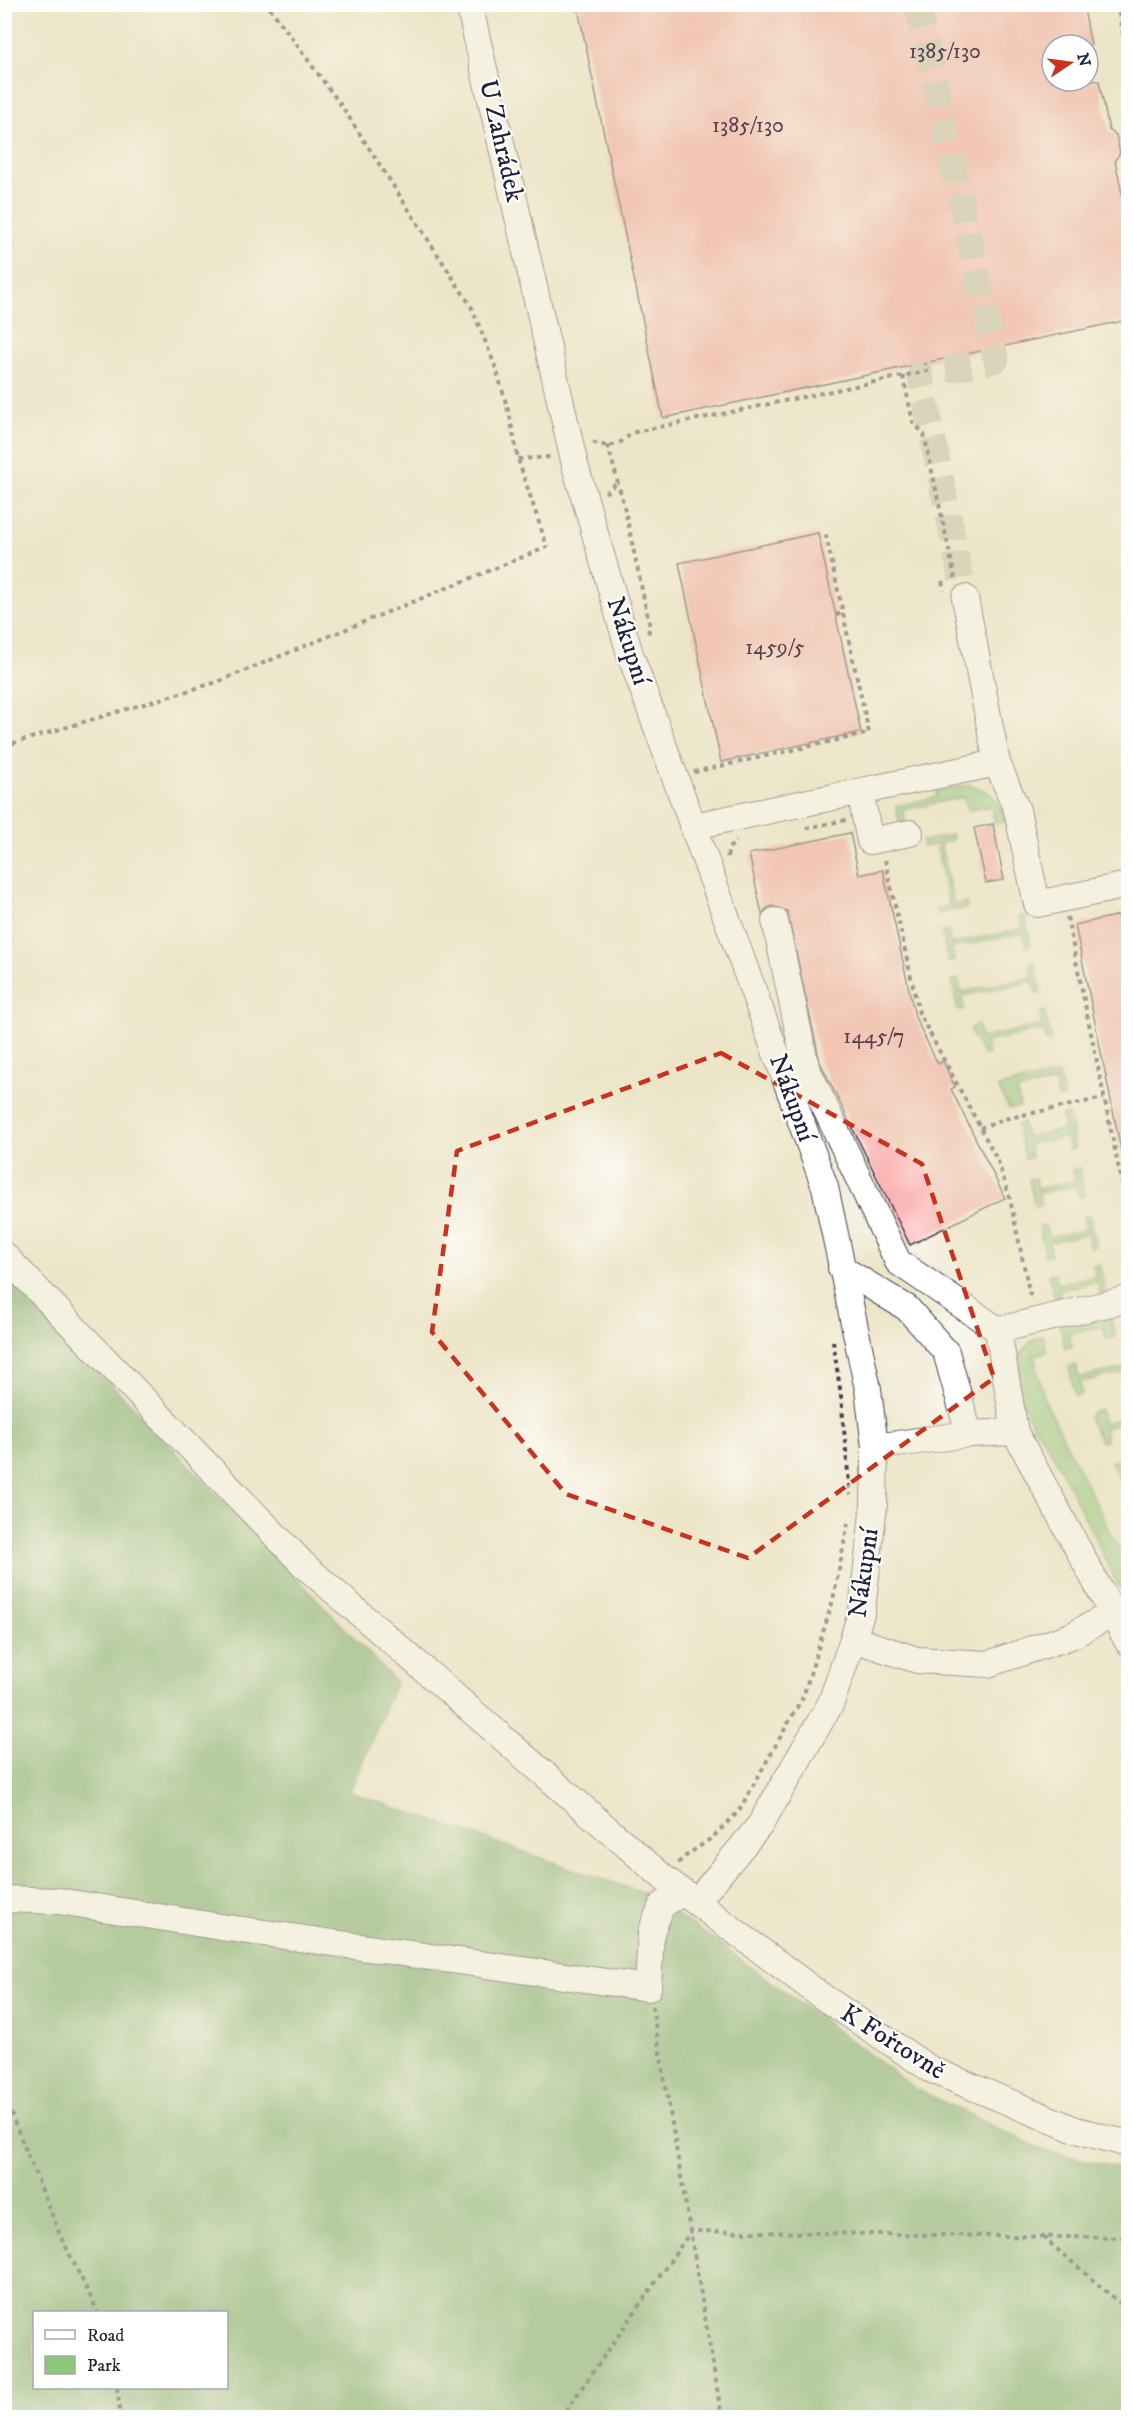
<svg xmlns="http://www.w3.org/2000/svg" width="1133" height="2422" viewBox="0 0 1133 2422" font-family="'IM FELL DW Pica',serif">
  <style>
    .green { fill: #8dc77b; stroke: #58745b; stroke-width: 1.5 }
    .forest { fill: #72ac6b; stroke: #4a6753; stroke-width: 1.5; fill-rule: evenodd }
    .building { fill: #f89e9b }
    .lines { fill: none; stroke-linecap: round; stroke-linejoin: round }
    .minor-tunnel { stroke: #c4beac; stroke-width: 26; stroke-dasharray: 26 13; stroke-linecap: butt }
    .minor-casing { stroke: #403f50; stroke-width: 28 }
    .path { stroke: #403f50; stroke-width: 4; stroke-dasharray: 4.5 4.5; stroke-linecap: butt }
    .minor { stroke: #fff; stroke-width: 26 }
    .marked { fill: none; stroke: #c8321e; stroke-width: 4.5; stroke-dasharray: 12 8; stroke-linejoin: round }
    .labels { text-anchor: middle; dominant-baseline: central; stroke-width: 4.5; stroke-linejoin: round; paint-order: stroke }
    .number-label { font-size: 22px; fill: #584153 }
    .street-label { font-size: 26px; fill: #22223b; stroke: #fff }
  </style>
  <rect width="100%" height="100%" fill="#fff"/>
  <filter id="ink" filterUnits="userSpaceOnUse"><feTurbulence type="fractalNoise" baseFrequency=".0167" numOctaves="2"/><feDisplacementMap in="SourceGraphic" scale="12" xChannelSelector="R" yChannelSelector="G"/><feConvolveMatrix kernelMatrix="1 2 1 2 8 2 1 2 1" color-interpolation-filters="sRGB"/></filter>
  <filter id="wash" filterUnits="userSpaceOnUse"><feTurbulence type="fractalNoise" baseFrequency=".008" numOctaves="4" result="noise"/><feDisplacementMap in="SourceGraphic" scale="24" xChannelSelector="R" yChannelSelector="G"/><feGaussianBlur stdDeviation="1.35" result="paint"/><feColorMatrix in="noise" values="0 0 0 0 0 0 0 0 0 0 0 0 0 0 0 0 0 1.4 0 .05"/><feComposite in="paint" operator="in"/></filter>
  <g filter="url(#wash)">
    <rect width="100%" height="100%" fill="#ede5c8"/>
    <g class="green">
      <path d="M 970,785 C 991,791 1001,800 1005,822 L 995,824 L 991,806 L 967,811 L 964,797 L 903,810 L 906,825 L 900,826 L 896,806 L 937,797 L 936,791 Z"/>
      <polygon points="952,835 953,840 940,843 954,905 966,903 967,908 937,914 936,909 949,906 936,844 923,847 922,841"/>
      <polygon points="1025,915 1031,945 1026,946 1023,933 952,948 954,961 948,962 942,932 948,931 951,944 1022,929 1019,916"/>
      <polygon points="1035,963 1041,993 1036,994 1033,981 962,996 964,1009 958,1010 952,981 958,979 961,992 1032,977 1030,964"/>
      <polygon points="1045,1011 1051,1041 1046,1042 1043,1030 986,1042 988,1054 983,1055 972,1035 971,1027 978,1025 981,1038 1042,1025 1040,1012"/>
      <polygon points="1059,1074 1064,1097 1058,1099 1055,1082 1017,1090 1020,1107 1009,1109 998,1087"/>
      <polygon points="1068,1114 1075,1148 1069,1150 1066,1137 1029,1144 1031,1158 1025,1159 1017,1125 1023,1123 1026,1137 1064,1130 1062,1115"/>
      <polygon points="1079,1168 1085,1196 1079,1197 1076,1186 1039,1193 1041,1206 1035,1207 1029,1179 1035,1178 1038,1189 1075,1181 1073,1170"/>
      <polygon points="1089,1216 1096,1246 1090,1247 1087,1234 1049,1242 1051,1255 1045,1256 1039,1226 1045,1225 1048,1237 1086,1230 1083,1217"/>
      <polygon points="1099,1264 1106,1293 1100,1295 1097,1282 1059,1290 1062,1303 1056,1304 1049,1274 1055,1273 1058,1284 1095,1276 1093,1265"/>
      <polygon points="1110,1312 1115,1337 1106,1339 1103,1326 1069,1333 1072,1346 1065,1348 1059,1322"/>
      <path d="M 1043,1335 L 1047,1352 L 1034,1355 L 1044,1399 L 1128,1568 L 1128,1586 L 1119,1587 C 1095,1540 1073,1490 1047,1444 C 1042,1435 1033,1427 1029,1417 C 1023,1407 1015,1376 1016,1364 C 1018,1352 1032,1339 1043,1335 Z"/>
      <polygon points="1076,1365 1079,1378 1128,1367 1128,1372 1080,1382 1082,1394 1075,1396 1069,1367"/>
      <polygon points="1100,1410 1103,1423 1128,1417 1128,1422 1104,1428 1106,1441 1101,1442 1088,1418 1092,1412"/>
      <polygon points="1123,1457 1125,1468 1128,1468 1128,1473 1126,1474 1128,1486 1123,1487 1111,1462"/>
    </g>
    <path class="forest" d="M 4,1272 L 396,1682 L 350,1792 L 643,1893 L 713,1939 L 916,2089 L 1046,2151 L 1128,2170 L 1128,2417 L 5,2417 ZM 34,2312 L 226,2312 L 226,2388 L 34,2388 Z"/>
    <g id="blocks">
      <g class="building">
        <polygon points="577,4 1083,4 1091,45 1052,45 1052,81 1099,81 1109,130 1116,135 1120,153 1115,160 1128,222 1128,320 663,418"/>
        <polygon points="818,533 861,732 721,762 679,563"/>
        <polygon points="993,824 1004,880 986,883 974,828"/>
        <polygon points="850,833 859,875 883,870 915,1017 938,1064 943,1061 955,1087 951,1089 1005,1198 910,1245 820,1062 787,911 772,906 765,910 762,914 749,854"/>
        <polygon points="1128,913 1128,1149 1121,1150 1075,925"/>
      </g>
    </g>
  </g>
  <g filter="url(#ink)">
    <use href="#blocks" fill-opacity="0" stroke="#403f50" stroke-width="1.5"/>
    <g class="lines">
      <polyline class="minor-tunnel" points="917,4 996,360 920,375 965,598"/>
      <defs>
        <g id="minor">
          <polyline points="469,4 575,465 630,654 825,1187 868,1389 875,1447 874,1505 862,1610 853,1639 831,1703 760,1825 697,1901"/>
          <polyline points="997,763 1017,810 1037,904 1128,885"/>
          <polyline points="860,792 870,841 910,833"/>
          <polyline points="694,826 997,763 965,598"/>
          <polyline points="775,921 806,1067 898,1262 998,1330"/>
          <polyline points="4,1255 305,1566 665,1879 820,1995 930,2069 1073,2129 1128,2144"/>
          <polyline points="841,1268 907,1308 946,1352 969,1434"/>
          <polyline points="1128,1299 998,1330 1015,1432 1128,1642"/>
          <polyline points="875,1447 969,1434 1015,1432"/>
          <polyline points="853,1639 917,1660 988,1664 1071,1636 1128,1605"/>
          <polyline points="4,1899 59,1901 221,1927 648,1988 651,1932 662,1905 684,1892"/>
        </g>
      </defs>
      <use href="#minor" class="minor-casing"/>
      <g class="path">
        <polyline points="1117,4 1128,58"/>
        <polyline points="903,376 913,422 924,434 955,578"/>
        <path d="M 593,442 C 607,449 622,445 631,433 L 927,371 L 925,363"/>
        <polyline points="608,445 625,510 650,627 648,634"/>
        <polyline points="518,459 551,457"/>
        <polyline points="605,493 618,482"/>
        <polyline points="942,581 944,590"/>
        <polyline points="836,615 843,613"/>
        <polyline points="4,746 217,682 547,547 518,459 510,417 496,368 471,306 343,108 267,4"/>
        <polyline points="694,772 869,733 825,531"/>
        <polyline points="806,828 846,820"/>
        <polyline points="727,857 730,847 737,842"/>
        <polyline points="885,860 919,1013 998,1161 1010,1199 1031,1300"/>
        <polyline points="1067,917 1128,1213"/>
        <polyline points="980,1128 1004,1119 1104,1098"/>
        <polyline points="833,1341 841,1396 850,1495"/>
        <polyline points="678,1863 683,1858 713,1837 738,1812 803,1697 833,1600 848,1523"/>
        <polyline points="652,2006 722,2418"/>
        <polyline points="4,2096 60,2235 98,2312"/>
        <polyline points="1043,2237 1128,2310"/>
        <polyline points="117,2388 121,2418"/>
        <polyline points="561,2418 691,2231 1128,2238"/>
      </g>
      <use href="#minor" class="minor"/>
    </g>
  </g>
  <path d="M0 0H1133V2422H0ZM 721,1053 L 922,1164 L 994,1378 L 748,1558 L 566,1494 L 432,1332 L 457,1151 Z" fill="#ede5c8" fill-opacity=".55" fill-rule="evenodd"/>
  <path class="marked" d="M 721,1053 L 922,1164 L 994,1378 L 748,1558 L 566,1494 L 432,1332 L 457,1151 Z"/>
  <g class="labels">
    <g class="number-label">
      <text x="945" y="51">1385/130</text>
      <text x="748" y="125">1385/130</text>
      <text x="775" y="647">1459/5</text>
      <text x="874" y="1036">1445/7</text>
    </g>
    <g class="street-label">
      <text transform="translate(501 141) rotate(77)">U Zahrádek</text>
      <text transform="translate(628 641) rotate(72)">Nákupní</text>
      <text transform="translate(792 1098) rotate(70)">Nákupní</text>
      <text transform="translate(864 1573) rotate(-82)">Nákupní</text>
      <text transform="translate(893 2042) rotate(32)">K Fořtovně</text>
    </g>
  </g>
  <rect width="1133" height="2422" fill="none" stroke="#fff" stroke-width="24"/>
  <rect x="33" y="2311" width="195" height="78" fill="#ffffff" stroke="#a7a7b1" stroke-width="1.5"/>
  <rect x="45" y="2330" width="30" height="9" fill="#ffffff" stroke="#a7a7b1" stroke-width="1.5"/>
  <text x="87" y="2341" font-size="18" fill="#22223b">Road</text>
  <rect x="45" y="2356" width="30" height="18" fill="#8dc77b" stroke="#a7a7b1" stroke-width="1.5"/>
  <text x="87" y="2371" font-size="18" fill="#22223b">Park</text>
  <g transform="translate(1070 63) rotate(77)"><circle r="28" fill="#ffffff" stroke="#a7a7b1" stroke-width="1.5"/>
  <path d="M0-4.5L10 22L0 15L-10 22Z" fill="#c8321e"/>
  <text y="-9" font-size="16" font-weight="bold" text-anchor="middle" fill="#22223b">N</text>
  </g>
</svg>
